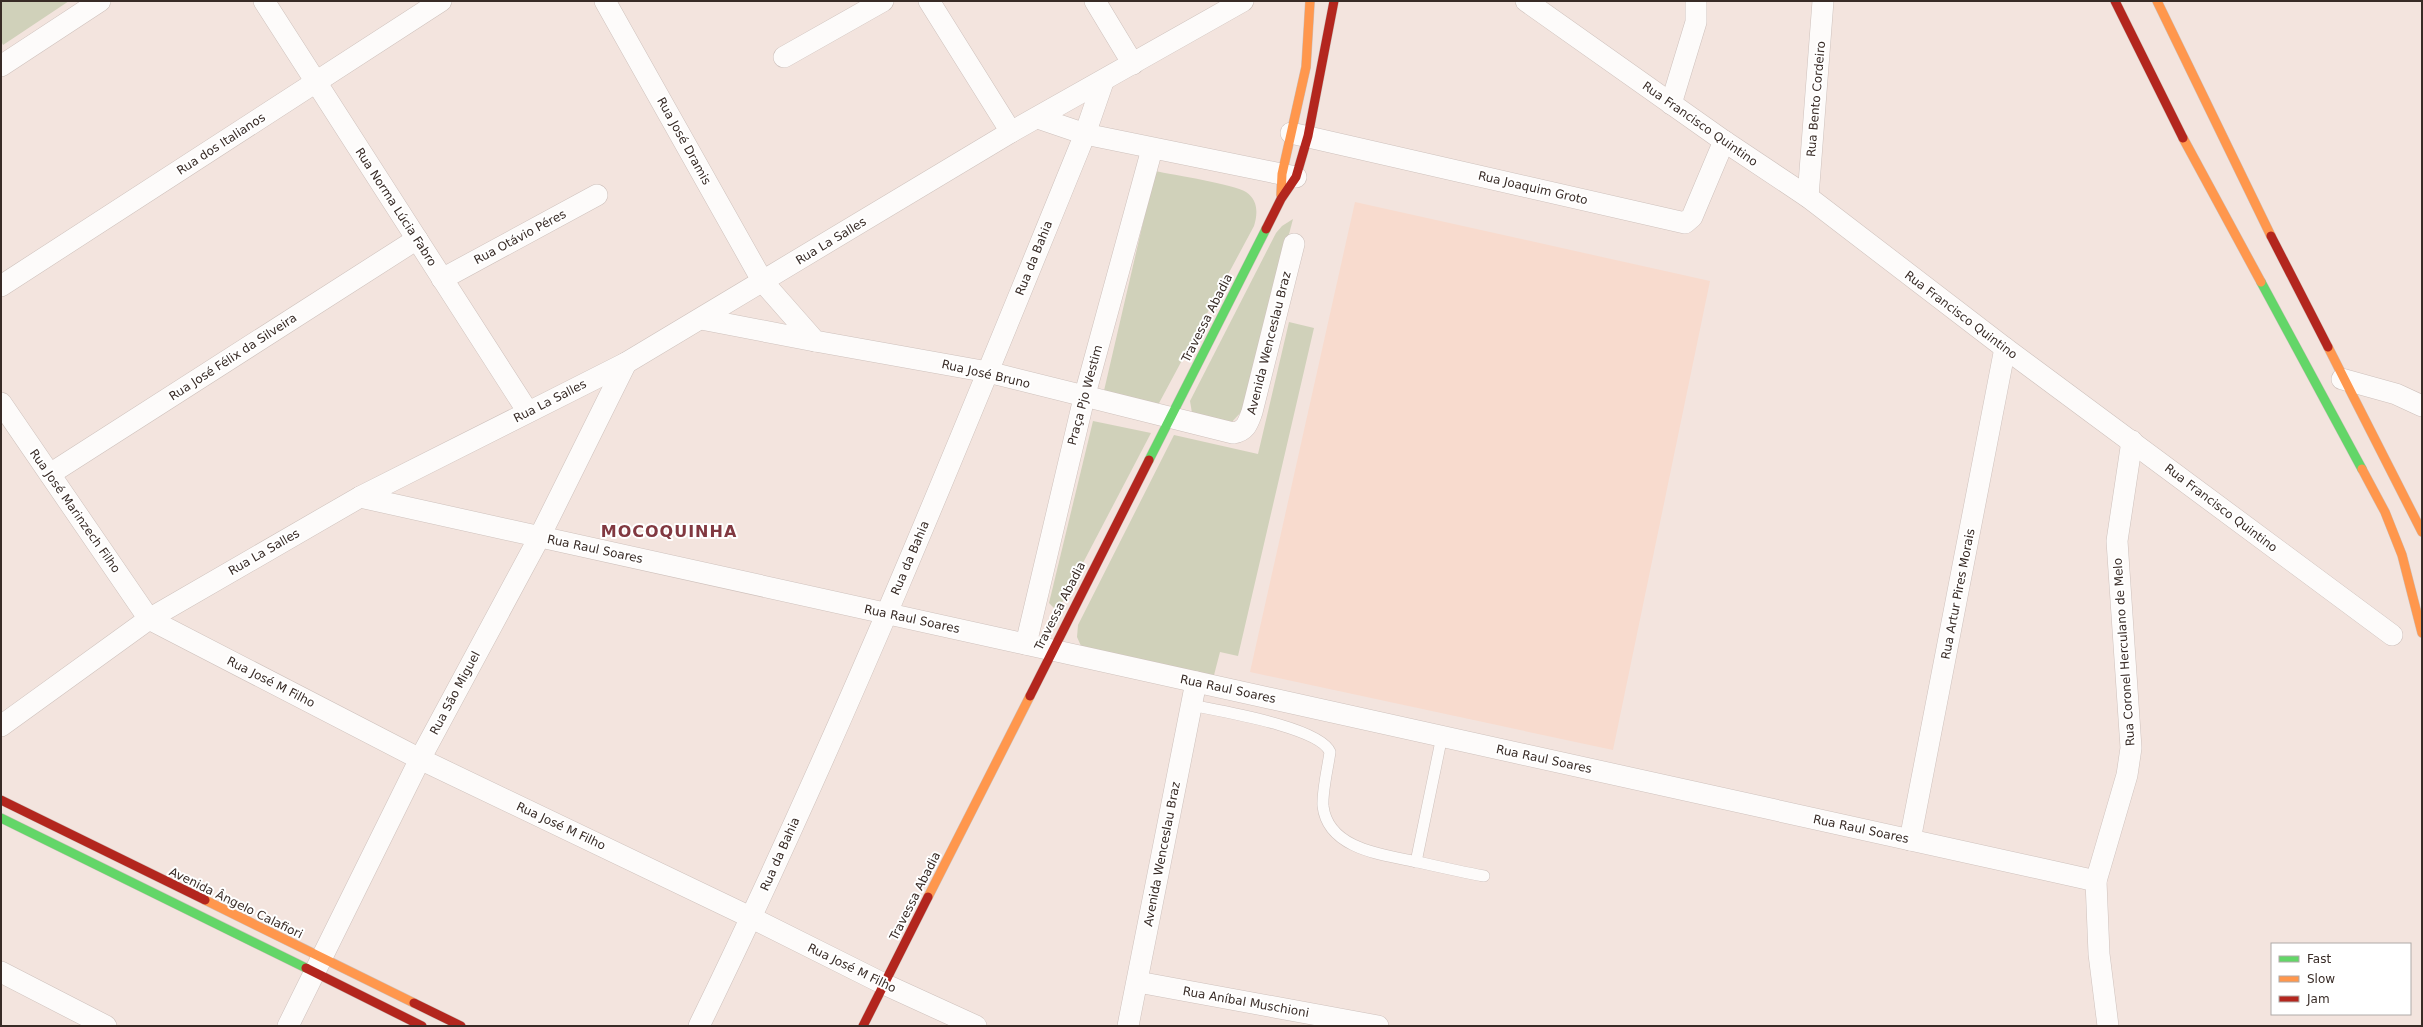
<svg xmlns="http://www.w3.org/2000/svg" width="2423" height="1027" viewBox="0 0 2423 1027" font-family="'DejaVu Sans',sans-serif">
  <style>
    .built { fill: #f8dbce }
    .green { fill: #d0d1ba }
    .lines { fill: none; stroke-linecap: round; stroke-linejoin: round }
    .lane-casing { stroke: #cec1bc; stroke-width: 12 }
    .street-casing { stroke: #cec1bc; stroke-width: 22 }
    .fast-casing { stroke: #cec1bc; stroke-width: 10 }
    .slow-casing { stroke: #cec1bc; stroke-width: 10 }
    .jam-casing { stroke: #cec1bc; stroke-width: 10 }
    .lane { stroke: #fdfbfa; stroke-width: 11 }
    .street { stroke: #fdfbfa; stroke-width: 21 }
    .fast { stroke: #63d668; stroke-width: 9 }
    .slow { stroke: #ff974d; stroke-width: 9 }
    .jam { stroke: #b3261e; stroke-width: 9 }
    .labels { text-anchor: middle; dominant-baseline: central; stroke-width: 4; stroke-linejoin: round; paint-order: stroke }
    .street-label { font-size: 12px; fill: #382b26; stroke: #fff }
    .district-label { font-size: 16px; font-weight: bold; letter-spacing: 1px; fill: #813840; stroke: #fff }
  </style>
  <rect width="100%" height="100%" fill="#f3e4de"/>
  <polygon class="built" points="1355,202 1710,281 1613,750 1250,672"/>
  <g class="green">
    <polygon points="1,1 69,1 3,45 1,41"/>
    <path d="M 1155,171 C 1173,175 1234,184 1246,192 C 1258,200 1258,213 1254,226 L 1158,405 L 1103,395 Z"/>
    <polygon points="1293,219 1243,410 1230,424 1192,413 1190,401 1276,233 1282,226"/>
    <polygon points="1289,322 1314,328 1238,656 1220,652 1213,679 1081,646 1077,637 1078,625 1174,435 1258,454"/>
    <polygon points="1093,421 1151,433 1062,603 1054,608 1049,603"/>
  </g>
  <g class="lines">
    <defs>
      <g id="lane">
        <path d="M 1191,705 C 1219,711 1320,727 1330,752 C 1328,767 1322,791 1323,806 C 1328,850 1385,855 1418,862 C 1440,867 1462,872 1484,876"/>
        <polyline points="1416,862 1442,736"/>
      </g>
      <g id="street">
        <polyline points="264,1 528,412"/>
        <path d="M 605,1 L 763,282 L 815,341 L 988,372 L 1233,433 C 1246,431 1248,423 1252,412 L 1294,244"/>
        <polyline points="929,1 1011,132"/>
        <polyline points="1095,1 1133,64"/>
        <polyline points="1526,1 1724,141 1808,197 2005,348 2392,635"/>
        <polyline points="784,57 883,1"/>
        <polyline points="1,66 100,1"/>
        <polyline points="1671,104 1696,22 1696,1"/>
        <polyline points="1038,118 1085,134 1296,177"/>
        <polyline points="1291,133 1685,223 1692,217 1724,141"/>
        <polyline points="1808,197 1823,1"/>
        <polyline points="442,279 597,195"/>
        <polyline points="1,286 441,1"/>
        <polyline points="701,319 815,341"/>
        <polyline points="2342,379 2396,394 2422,406"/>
        <polyline points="1,403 149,619 420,759 752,918 884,984 976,1026"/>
        <polyline points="50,474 417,239"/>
        <polyline points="360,497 2096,881"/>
        <polyline points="1026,644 1084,398 1152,149"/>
        <polyline points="1,726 149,619 360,497 626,363 1011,132 1243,1"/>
        <polyline points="1910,840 2005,348"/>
        <polyline points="1,972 106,1026"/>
        <polyline points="1138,982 1378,1026"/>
        <polyline points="288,1026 420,759 540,536 626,363"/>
        <path d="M 699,1026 C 841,735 963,434 1085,134 L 1103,82"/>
        <polyline points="1128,1026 1196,682"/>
        <polyline points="2108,1026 2099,954 2096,881 2127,775 2131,748 2117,541 2132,441"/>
      </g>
      <g id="fast">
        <polyline points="2261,282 2362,469"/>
        <polyline points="1149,460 1266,229"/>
        <polyline points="1,818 306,968"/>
      </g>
      <g id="slow">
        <polyline points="2157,1 2271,236"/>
        <polyline points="2183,138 2261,282"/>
        <polyline points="1281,195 1282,174 1306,67 1310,1"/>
        <polyline points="2328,347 2422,532"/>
        <polyline points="2362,469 2385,512 2402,555 2422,633"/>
        <polyline points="928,897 1030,696"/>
        <polyline points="205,900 414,1003"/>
      </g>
      <g id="jam">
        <polyline points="2115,1 2183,138"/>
        <polyline points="1266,229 1281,199 1296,177 1308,136 1334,1"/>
        <polyline points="2271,236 2328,347"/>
        <polyline points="1030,696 1149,460"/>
        <polyline points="1,800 205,900"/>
        <polyline points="306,968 422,1026"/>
        <polyline points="414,1003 461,1026"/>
        <polyline points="863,1026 928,897"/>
      </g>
    </defs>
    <use href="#lane" class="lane-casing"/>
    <use href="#street" class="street-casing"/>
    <use href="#fast" class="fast-casing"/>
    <use href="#slow" class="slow-casing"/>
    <use href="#jam" class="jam-casing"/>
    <use href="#lane" class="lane"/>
    <use href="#street" class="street"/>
    <use href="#fast" class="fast"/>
    <use href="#slow" class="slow"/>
    <use href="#jam" class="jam"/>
  </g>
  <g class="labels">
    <g class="street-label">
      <text transform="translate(1816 99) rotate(-85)">Rua Bento Cordeiro</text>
      <text transform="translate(1700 124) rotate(35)">Rua Francisco Quintino</text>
      <text transform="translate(684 141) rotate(61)">Rua José Dramis</text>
      <text transform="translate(221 144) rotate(-33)">Rua dos Italianos</text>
      <text transform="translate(1533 188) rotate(13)">Rua Joaquim Groto</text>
      <text transform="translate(396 207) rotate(57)">Rua Norma Lúcia Fabro</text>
      <text transform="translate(520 237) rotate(-28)">Rua Otávio Péres</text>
      <text transform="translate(831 241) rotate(-31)">Rua La Salles</text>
      <text transform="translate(1034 258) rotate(-68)">Rua da Bahia</text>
      <text transform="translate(1961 315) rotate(37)">Rua Francisco Quintino</text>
      <text transform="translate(1207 318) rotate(-63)">Travessa Abadia</text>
      <text transform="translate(1269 343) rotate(-76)">Avenida Wenceslau Braz</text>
      <text transform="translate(233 357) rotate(-33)">Rua José Félix da Silveira</text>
      <text transform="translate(986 374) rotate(13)">Rua José Bruno</text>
      <text transform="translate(1085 395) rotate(-75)">Praça Pjo Westim</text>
      <text transform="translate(550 401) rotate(-27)">Rua La Salles</text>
      <text transform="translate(2221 508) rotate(37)">Rua Francisco Quintino</text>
      <text transform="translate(75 511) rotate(55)">Rua José Marinzech Filho</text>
      <text transform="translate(595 549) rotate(12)">Rua Raul Soares</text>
      <text transform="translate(264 552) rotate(-30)">Rua La Salles</text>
      <text transform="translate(910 558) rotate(-67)">Rua da Bahia</text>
      <text transform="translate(1958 594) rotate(-79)">Rua Artur Pires Morais</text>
      <text transform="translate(1060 606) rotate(-63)">Travessa Abadia</text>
      <text transform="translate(912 619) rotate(12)">Rua Raul Soares</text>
      <text transform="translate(2124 652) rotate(-94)">Rua Coronel Herculano de Melo</text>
      <text transform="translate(271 682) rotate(27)">Rua José M Filho</text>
      <text transform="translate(1228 689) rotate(12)">Rua Raul Soares</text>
      <text transform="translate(455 693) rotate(-62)">Rua São Miguel</text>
      <text transform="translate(1544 759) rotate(12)">Rua Raul Soares</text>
      <text transform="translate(561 826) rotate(25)">Rua José M Filho</text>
      <text transform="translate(1861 829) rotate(12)">Rua Raul Soares</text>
      <text transform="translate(780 854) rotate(-66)">Rua da Bahia</text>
      <text transform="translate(1162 854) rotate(-79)">Avenida Wenceslau Braz</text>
      <text transform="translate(915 896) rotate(-63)">Travessa Abadia</text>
      <text transform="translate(236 903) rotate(26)">Avenida Ângelo Calafiori</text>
      <text transform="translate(852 968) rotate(26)">Rua José M Filho</text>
      <text transform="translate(1246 1002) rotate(10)">Rua Aníbal Muschioni</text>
    </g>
    <g class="district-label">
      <text x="669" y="531">MOCOQUINHA</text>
    </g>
  </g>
  <rect width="2423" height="1027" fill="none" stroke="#382b26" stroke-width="4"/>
  <rect x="2271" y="943" width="140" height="72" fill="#ffffff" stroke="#afaaa8"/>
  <rect x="2279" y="956" width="20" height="6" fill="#63d668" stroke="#afaaa8"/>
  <text x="2307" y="963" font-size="12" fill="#382b26">Fast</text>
  <rect x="2279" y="976" width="20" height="6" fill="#ff974d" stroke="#afaaa8"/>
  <text x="2307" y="983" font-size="12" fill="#382b26">Slow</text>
  <rect x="2279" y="996" width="20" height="6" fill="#b3261e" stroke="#afaaa8"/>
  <text x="2307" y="1003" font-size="12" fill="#382b26">Jam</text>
</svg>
